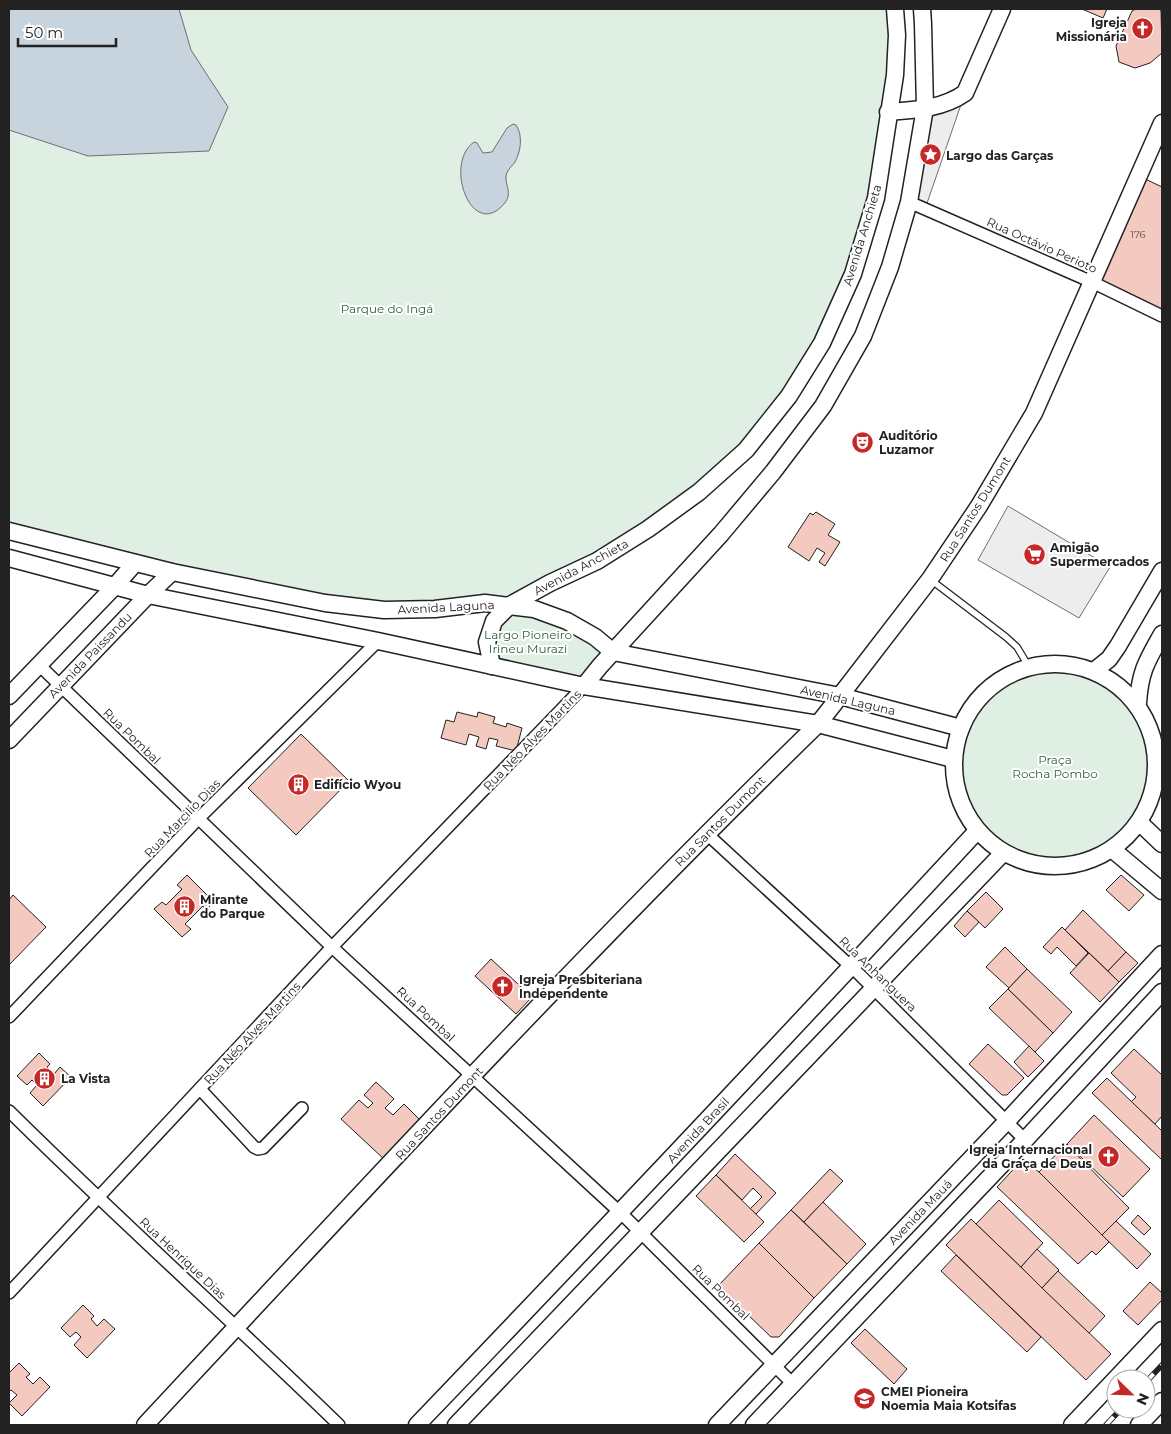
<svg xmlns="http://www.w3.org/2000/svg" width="1171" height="1434" viewBox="0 0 1171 1434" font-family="Montserrat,sans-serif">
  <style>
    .green { fill: #e0efe3; stroke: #6f6f6f }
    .parking { fill: #ededed; stroke: #6f6f6f }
    .water { fill: #c7d3dd; stroke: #6f6f6f }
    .building { fill: #f3c9c0; stroke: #222 }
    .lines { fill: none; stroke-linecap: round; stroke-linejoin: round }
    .lane-casing { stroke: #222; stroke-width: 8 }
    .street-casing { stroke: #222; stroke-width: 14 }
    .secondary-casing { stroke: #222; stroke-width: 19 }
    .lane { stroke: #fff; stroke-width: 5.5 }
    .street { stroke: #fff; stroke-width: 11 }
    .secondary { stroke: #fff; stroke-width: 16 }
    .rail-casing { stroke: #222; stroke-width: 5.5 }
    .rail { stroke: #fff; stroke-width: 4; stroke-dasharray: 11; stroke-linecap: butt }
    .labels { text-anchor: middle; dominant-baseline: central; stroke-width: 4; stroke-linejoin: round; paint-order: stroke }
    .number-label { font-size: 10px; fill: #564c4a }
    .poi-label { font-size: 12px; font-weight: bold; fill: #222; stroke: #fff; text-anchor: start }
    .street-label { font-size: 12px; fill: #222; stroke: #fff }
    .park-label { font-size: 12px; fill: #2f5e38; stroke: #fff }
  </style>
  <rect width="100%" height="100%" fill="#fff"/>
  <g class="green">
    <polygon points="9,9 887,9 891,33 888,112 853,274 789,396 699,492 511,605 534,609 613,652 584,686 492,666 487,642 509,606 384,610 135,563 9,523"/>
    <circle cx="1055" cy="765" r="101"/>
  </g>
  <g class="parking">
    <polygon points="965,93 925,209 909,202 925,108"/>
    <polygon points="1008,506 1110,567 1079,618 978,560"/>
  </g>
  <g class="water">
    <polygon points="9,9 179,9 191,50 228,107 209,151 88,156 9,130"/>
    <path d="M 513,124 L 516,125 C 523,135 521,151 515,162 C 513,165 510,167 508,171 C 501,182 515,191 504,204 C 472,241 443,164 474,142 L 477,143 L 483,153 L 492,152 L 507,128 Z"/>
  </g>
  <g class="building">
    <polygon points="1082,9 1107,9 1103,18"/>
    <polygon points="1136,9 1158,9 1161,10 1162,53 1150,63 1135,68 1119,62 1116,46 1132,11"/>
    <polygon points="1139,176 1162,187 1162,316 1092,282"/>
    <polygon points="816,512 835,524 828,535 840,542 825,566 819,562 825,553 817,548 809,561 788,547 810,513 813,515"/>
    <polygon points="457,712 477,717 478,712 495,717 493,723 506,727 507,723 522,728 516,751 496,746 498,740 489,738 486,749 476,746 479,737 469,734 466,745 441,738 446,720 454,722"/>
    <polygon points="301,734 349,781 296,835 248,788"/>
    <polygon points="187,875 214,902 206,910 203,906 185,924 191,929 182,937 154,909 162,902 166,905 182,889 177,885"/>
    <polygon points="1121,875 1144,895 1129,911 1106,890"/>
    <polygon points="986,892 1003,909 985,928 967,911"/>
    <polygon points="13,895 46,927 9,965 9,900"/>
    <polygon points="1083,910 1126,952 1108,971 1065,930"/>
    <polygon points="967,911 979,922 965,937 954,926"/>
    <polygon points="1062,927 1088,953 1076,966 1057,947 1051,954 1043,947"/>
    <polygon points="1005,947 1027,969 1009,988 986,967"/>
    <polygon points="1126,952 1138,963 1119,982 1108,971"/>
    <polygon points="1089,953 1119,982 1100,1002 1070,973"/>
    <polygon points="491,959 532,997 516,1014 475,976"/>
    <polygon points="1027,969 1072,1012 1053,1033 1008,989"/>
    <polygon points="1008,989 1053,1033 1035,1052 989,1008"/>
    <polygon points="988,1044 1024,1078 1007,1095 1002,1095 969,1064"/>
    <polygon points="1029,1046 1044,1061 1028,1077 1014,1062"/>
    <polygon points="1134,1049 1162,1075 1162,1116 1155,1124 1131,1102 1136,1097 1111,1073"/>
    <polygon points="39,1053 50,1064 47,1067 54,1074 60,1067 71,1077 43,1106 30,1093 37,1085 32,1080 27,1085 17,1076"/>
    <polygon points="1107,1078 1162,1131 1162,1160 1092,1093"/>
    <polygon points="376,1082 394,1099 385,1108 393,1115 404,1104 421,1121 385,1160 341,1119 359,1100 368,1108 373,1103 364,1095"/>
    <polygon points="1094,1115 1150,1169 1123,1197 1067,1144"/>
    <polygon points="1066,1144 1129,1208 1102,1235 1039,1172"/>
    <polygon points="735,1154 776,1193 756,1214 750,1209 762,1197 753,1188 742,1200 716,1175"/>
    <polygon points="1023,1159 1039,1172 1109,1242 1096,1255 1092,1251 1078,1264 997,1187"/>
    <polygon points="830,1169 843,1181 804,1222 791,1210"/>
    <polygon points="716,1175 764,1222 744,1242 696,1196"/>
    <polygon points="999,1200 1043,1243 1021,1267 976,1224"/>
    <polygon points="823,1202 866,1244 847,1264 804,1222"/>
    <polygon points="791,1210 847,1264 814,1298 759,1243"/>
    <polygon points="1138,1215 1151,1228 1144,1235 1131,1223"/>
    <polygon points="971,1219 1111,1354 1086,1380 946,1245"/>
    <polygon points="1116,1221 1151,1254 1137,1269 1102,1235"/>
    <polygon points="759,1243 814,1298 779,1337 771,1337 718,1286"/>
    <polygon points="1037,1249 1059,1270 1042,1288 1021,1267"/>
    <polygon points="956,1255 1041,1337 1027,1352 941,1271"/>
    <polygon points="1058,1271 1105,1316 1089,1333 1042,1288"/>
    <polygon points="1150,1282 1162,1293 1162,1300 1138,1325 1123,1311"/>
    <polygon points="83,1305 94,1316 91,1319 97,1326 104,1319 115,1329 87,1358 74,1345 81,1337 76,1332 70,1337 61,1328"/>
    <polygon points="865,1329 907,1369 894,1384 851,1343"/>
    <polygon points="19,1363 30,1374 26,1377 33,1384 40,1377 50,1387 22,1416 9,1403 17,1395 11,1390 9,1392 9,1373"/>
  </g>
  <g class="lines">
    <defs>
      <polyline id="lane" points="931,580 1006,637 1017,647 1029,667"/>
      <g id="street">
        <polyline points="909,202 1092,282 1162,316"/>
        <polyline points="39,665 332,947 626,1218 793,1384"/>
        <polyline points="706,833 859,974 1025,1140"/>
        <polyline points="9,1017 199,818 378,641"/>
        <polyline points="200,1089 254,1147 258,1149 263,1148 302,1108"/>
        <path d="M 9,1111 C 117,1218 230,1319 339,1425"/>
        <polyline points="9,1293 332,947 584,686"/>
      </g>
      <g id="secondary">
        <path d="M 888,112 C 915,110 942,109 965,93 L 1002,9"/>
        <polyline points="9,531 172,572 325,603 384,610 435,609 485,603 534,609 567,621 595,637 613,652 840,696 961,728"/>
        <polyline points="9,558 148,595 378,641 584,686 818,724 953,759"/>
        <circle cx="1055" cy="765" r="101"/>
        <polyline points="492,666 487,642 494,621 510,605 550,583 597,561 648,529 699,492 746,450 789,396 822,343 853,274 876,198 895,75 897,35 895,9"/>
        <polyline points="1094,671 1109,659 1118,646 1162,571"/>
        <polyline points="584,686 600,666 721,534 773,472 823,406 863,336 890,267 909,202 925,108 923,24 922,9"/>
        <polyline points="9,696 115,586 135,563"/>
        <path d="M 1138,703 C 1140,671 1147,661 1162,634"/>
        <polyline points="9,740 148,595 172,572"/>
        <polyline points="1140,823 1162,844"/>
        <polyline points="1113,850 1162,891"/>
        <path d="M 145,1425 C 366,1188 586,950 818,724 L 833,705 L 930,579 L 979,506 L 1034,413 L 1162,123"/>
        <path d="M 417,1425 C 605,1229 792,1031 977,831"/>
        <polyline points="456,1425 1003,853"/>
        <polyline points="717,1425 1007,1121 1162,954"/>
        <polyline points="754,1425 1025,1140 1162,992"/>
        <polyline points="1072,1425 1162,1330"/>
        <polyline points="1139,1425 1162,1401"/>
      </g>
    </defs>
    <use href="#lane" class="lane-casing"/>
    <use href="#street" class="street-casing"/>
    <use href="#secondary" class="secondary-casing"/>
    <use href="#lane" class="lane"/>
    <use href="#street" class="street"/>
    <use href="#secondary" class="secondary"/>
    <defs>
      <g id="rail">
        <polyline points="1146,1382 1162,1365"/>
        <polyline points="1106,1425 1121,1409"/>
      </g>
    </defs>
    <use href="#rail" class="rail-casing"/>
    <use href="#rail" class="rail"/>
  </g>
  <defs>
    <symbol id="church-disc" viewBox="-11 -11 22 22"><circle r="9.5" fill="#c62828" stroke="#fff"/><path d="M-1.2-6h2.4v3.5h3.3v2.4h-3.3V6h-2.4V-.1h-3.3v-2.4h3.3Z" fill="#fff"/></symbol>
    <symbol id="sight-disc" viewBox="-11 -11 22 22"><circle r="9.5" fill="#c62828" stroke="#fff"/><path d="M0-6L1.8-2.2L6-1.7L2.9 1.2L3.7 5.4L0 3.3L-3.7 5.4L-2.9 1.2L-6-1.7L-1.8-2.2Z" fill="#fff"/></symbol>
    <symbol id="theatre-disc" viewBox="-11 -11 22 22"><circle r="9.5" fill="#c62828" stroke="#fff"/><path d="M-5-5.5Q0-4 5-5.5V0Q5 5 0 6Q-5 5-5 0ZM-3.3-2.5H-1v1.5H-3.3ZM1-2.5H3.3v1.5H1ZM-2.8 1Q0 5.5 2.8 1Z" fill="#fff"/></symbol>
    <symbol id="supermarket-disc" viewBox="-11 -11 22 22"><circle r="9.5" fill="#c62828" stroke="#fff"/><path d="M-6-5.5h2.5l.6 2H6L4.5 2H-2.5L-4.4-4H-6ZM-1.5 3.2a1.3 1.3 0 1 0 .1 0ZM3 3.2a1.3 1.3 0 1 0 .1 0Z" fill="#fff"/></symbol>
    <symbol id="building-disc" viewBox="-11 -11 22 22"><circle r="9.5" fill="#c62828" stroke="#fff"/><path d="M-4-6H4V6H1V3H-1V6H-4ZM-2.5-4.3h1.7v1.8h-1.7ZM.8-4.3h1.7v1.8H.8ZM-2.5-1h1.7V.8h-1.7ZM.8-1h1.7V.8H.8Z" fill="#fff"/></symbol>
    <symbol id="school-disc" viewBox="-11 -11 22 22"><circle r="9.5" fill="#c62828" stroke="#fff"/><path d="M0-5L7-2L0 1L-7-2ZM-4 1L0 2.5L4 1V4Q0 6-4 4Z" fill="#fff"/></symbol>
  </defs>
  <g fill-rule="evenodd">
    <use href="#church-disc" x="1130" y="16" width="25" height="25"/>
    <use href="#sight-disc" x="918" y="142" width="25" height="25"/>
    <use href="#theatre-disc" x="850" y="430" width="25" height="25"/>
    <use href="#supermarket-disc" x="1022" y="542" width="25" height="25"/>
    <use href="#building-disc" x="286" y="772" width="25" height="25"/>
    <use href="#building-disc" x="172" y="894" width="25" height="25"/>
    <use href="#church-disc" x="490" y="974" width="25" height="25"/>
    <use href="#building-disc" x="32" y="1066" width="25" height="25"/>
    <use href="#church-disc" x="1096" y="1144" width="25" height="25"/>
    <use href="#school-disc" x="852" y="1386" width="25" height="25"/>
  </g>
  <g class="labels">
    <g class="number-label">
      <text x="1138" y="234">176</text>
    </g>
    <g class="poi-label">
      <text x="1127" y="22" text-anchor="end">Igreja<tspan x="1127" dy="14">Missionária</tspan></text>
      <text x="946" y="155">Largo das Garças</text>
      <text x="879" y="435">Auditório<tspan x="879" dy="14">Luzamor</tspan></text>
      <text x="1050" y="547">Amigão<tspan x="1050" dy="14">Supermercados</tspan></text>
      <text x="314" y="784">Edifício Wyou</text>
      <text x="200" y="899">Mirante<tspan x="200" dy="14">do Parque</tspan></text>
      <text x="519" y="979">Igreja Presbiteriana<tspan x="519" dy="14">Independente</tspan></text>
      <text x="61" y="1078">La Vista</text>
      <text x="1092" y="1149" text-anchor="end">Igreja Internacional<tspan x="1092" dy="14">da Graça de Deus</tspan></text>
      <text x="881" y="1391">CMEI Pioneira<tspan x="881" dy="14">Noemia Maia Kotsifas</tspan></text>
    </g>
    <g class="street-label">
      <text transform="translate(862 235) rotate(-73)">Avenida Anchieta</text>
      <text transform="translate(1042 245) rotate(24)">Rua Octávio Perioto</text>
      <text transform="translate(975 509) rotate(-58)">Rua Santos Dumont</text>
      <text transform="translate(581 567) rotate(-28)">Avenida Anchieta</text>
      <text transform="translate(446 607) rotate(-3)">Avenida Laguna</text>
      <text transform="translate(90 655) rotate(-46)">Avenida Paissandu</text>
      <text transform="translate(848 700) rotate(13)">Avenida Laguna</text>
      <text transform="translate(132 736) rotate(44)">Rua Pombal</text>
      <text transform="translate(532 740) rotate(-46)">Rua Néo Alves Martins</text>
      <text transform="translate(182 818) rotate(-46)">Rua Marcilio Dias</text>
      <text transform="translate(720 821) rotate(-45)">Rua Santos Dumont</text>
      <text transform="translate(878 974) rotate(44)">Rua Anhanguera</text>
      <text transform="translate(426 1014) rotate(43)">Rua Pombal</text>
      <text transform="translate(252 1033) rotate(-47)">Rua Néo Alves Martins</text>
      <text transform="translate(439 1113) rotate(-47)">Rua Santos Dumont</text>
      <text transform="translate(698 1130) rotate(-47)">Avenida Brasil</text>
      <text transform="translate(920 1212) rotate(-46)">Avenida Mauá</text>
      <text transform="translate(183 1258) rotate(43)">Rua Henrique Dias</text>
      <text transform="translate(721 1292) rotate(44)">Rua Pombal</text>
    </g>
    <g class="park-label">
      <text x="387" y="308">Parque do Ingá</text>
      <text x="528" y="634">Largo Pioneiro<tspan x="528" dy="14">Irineu Murazi</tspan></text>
      <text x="1055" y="759">Praça<tspan x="1055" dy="14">Rocha Pombo</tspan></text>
    </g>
  </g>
  <rect width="1171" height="1434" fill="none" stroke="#222222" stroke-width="20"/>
  <g transform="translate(1131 1394) rotate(113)"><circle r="24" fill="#ffffff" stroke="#a7a7a7"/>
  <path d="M0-4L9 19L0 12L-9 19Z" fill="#c62828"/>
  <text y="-8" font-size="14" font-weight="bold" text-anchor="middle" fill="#222222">N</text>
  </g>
  <path d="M18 38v8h98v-8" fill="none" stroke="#222222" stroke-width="2.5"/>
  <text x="25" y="38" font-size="15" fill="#222222" stroke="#ffffff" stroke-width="4" paint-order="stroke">50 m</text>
</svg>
